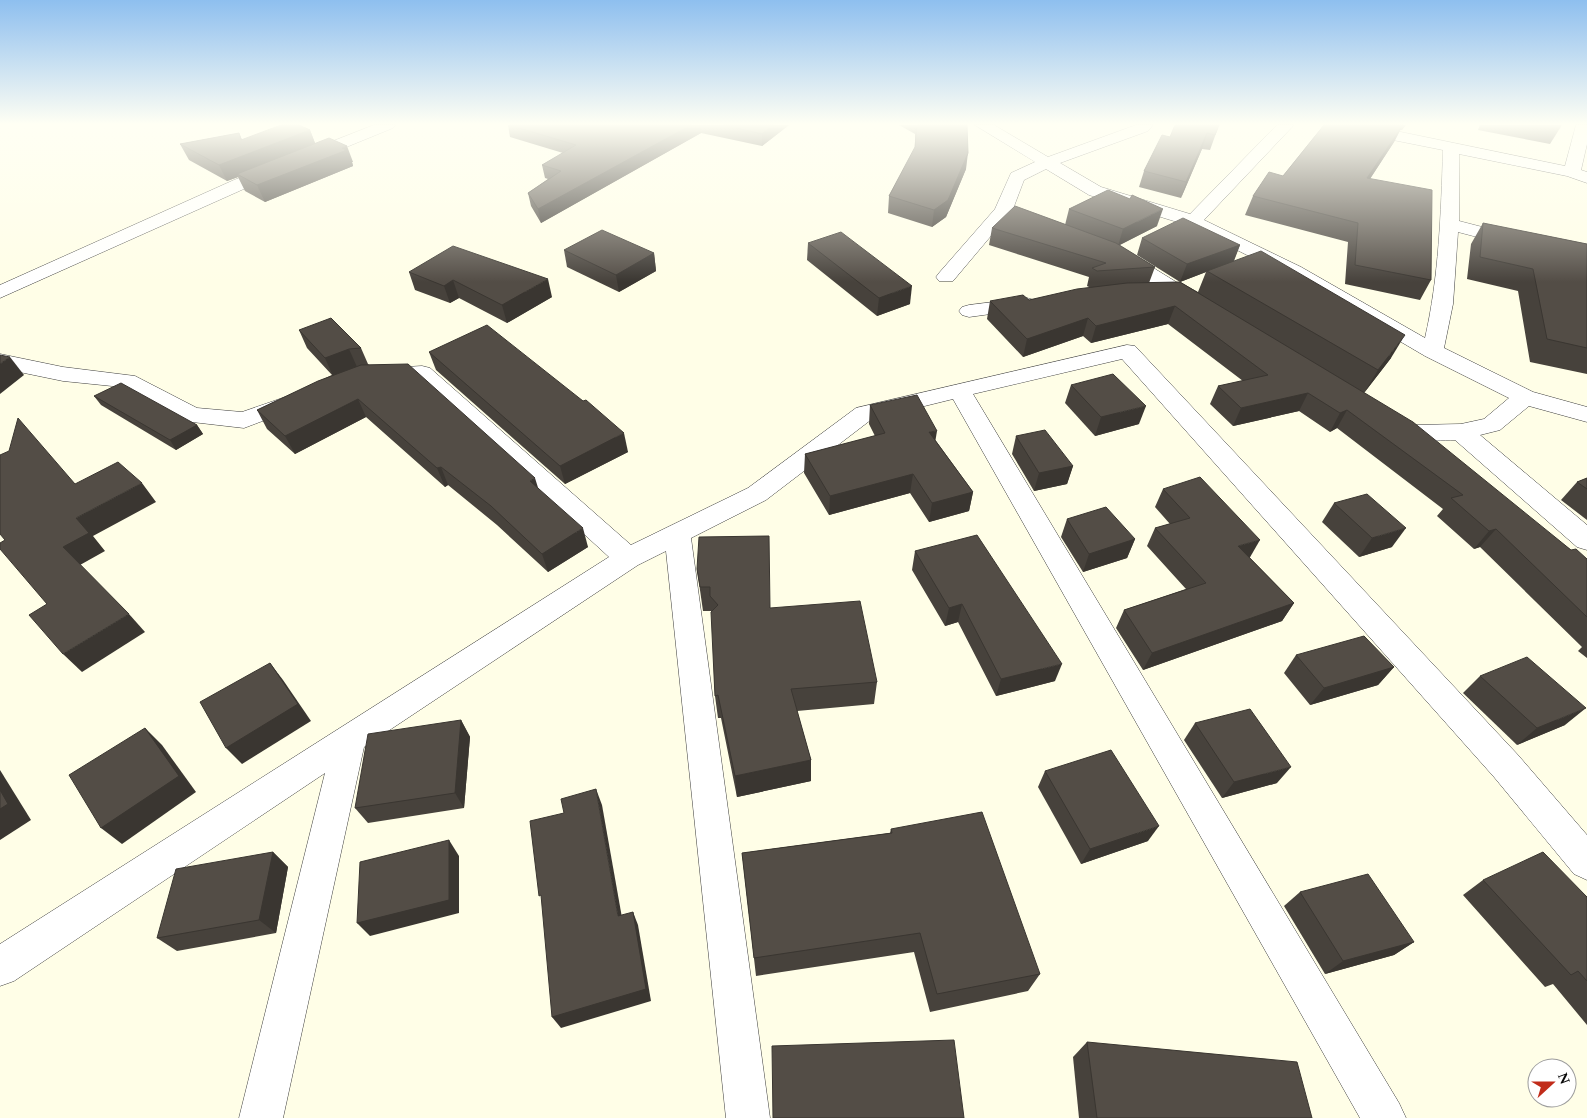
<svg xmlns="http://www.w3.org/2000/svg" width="1587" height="1118" viewBox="0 0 1587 1118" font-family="Spectral,serif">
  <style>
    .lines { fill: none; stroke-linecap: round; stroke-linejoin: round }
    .street-casing { stroke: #3d3d3d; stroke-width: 1 }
    .street { fill: #fff; fill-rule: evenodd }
    .wall { fill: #47423c; fill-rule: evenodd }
    .shaded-wall { fill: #3a3631 }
    .building { fill: #534d46; stroke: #3a3631 }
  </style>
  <rect width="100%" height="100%" fill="#fffee7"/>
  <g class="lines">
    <defs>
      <g id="street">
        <polygon points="374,125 396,125 393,128 246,188 0,298 0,285 234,180"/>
        <path d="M 975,125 L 994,125 L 1048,157 L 1136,125 L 1153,125 L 1148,131 L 1060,163 L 1101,187 L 1190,214 L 1277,125 L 1294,125 L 1204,220 L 1301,267 L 1425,338 C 1439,277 1441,213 1443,150 L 1343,130 L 1335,125 L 1367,125 L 1565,166 L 1576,125 L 1587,125 L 1587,144 L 1581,170 L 1587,172 L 1587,183 L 1567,176 L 1459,154 L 1459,221 L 1587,254 L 1587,266 L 1458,232 L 1453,304 L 1444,348 L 1533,392 L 1587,407 L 1587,422 L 1529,406 L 1500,430 L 1480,435 L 1587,525 L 1587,550 L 1577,547 L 1455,440 C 1430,440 1396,447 1380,422 L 1384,417 L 1392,414 L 1414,425 L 1461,424 L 1484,419 L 1509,398 L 1425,356 L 1287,275 L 1187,225 L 1089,195 L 1046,169 L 1024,180 L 1013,209 L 1050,223 L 1053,227 L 1050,231 L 1038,231 L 1006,218 L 953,281 L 939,281 L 936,277 L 939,273 L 995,209 L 1011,173 L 1035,162 Z"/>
        <polygon points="1119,249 1126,251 1202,298 1205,302 1202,306 1195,308 1188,306 1112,259 1110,255 1112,251"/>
        <polygon points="1027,298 1034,300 1037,304 1034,308 969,317 962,315 959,311 962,307 969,305"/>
        <polygon points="1127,345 1135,346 1518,755 1587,835 1587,880 1574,874 1494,777 1122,359 973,394 1399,1103 1406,1118 1360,1118 953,399 872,419 766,500 691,538 770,1118 726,1118 666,551 638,565 364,747 283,1118 239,1118 325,773 14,981 0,986 0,944 609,557 416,380 380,381 372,379 369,374 372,369 422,366 430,368 631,545 748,488 856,408"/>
        <polygon points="0,354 63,367 135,376 197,408 242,412 294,394 302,396 306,401 302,406 244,428 192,422 184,420 122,387 63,381 0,368"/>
      </g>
    </defs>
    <use href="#street" class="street-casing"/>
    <use href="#street" class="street"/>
  </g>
  <g class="wall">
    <polygon points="508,125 789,125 762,146 701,133 541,223 531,206 528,193 548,179 545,178 542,165 563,153 510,137"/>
    <polygon points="899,125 967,125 966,169 946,217 932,227 888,213 889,196 915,148 915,134"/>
    <polygon points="1219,125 1210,150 1202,149 1181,198 1139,187 1144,171 1170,137"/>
    <polygon points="1324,125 1406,125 1402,130 1400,130 1394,142 1370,179 1431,280 1420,300 1345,284 1348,242 1245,215 1253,196 1283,176"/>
    <polygon points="1480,125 1562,125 1550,144 1478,130"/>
    <polygon points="310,130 315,143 353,162 352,162 353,166 265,202 245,191 238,177 227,181 189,160 180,144 239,133 242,140"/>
    <path d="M 1069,209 L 1157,226 L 1119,245 L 1155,267 L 1149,283 L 1180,282 L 1137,255 L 1142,238 L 1240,245 L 1234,261 L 1391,358 L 1364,393 L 1571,550 L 1587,559 L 1587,658 L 1578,651 L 1582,647 L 1480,547 L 1474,549 L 1437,516 L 1443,509 L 1337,428 L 1330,432 L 1299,411 L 1233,426 L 1210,404 L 1218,386 L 1243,381 L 1168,324 L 1091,343 L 1083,336 L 1023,357 L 987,319 L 990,301 L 1029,300 L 1091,288 L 1087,286 L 1089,277 L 989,245 L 992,228 L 1065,225 ZM 1206,272 L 1198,292 L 1180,282 Z"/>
    <polygon points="1483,223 1587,244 1587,374 1530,362 1518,291 1467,279 1471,244"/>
    <polygon points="808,243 910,304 877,316 807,260"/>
    <polygon points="564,250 654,253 656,271 619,292 567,267"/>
    <polygon points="409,272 552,297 507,323 459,298 450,303 415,290"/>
    <polygon points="299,330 361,348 368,364 538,488 588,547 548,572 497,525 448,485 445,487 366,417 295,454 267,429 257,410 332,375 307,348"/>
    <polygon points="429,352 583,401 628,452 565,484 436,370"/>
    <polygon points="1071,385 1139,424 1095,436 1065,403"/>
    <polygon points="94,396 197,425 203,434 176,450 101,405"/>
    <polygon points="870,405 936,441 973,492 969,511 929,522 910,493 829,515 804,473 805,454 875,436 869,424"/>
    <polygon points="1016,436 1073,466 1067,484 1034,491 1012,454"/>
    <polygon points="1587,478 1587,520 1561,500 1577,482"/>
    <polygon points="1163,489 1250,558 1294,603 1282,621 1143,670 1116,628 1124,610 1186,589 1147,546 1155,528 1170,524 1155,507"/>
    <polygon points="1334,503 1392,547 1359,557 1322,522"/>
    <polygon points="1067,519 1135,539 1127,558 1083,572 1061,537"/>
    <polygon points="915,551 1055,681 996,696 958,622 945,626 912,570"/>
    <polygon points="697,569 770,608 877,682 874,704 797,711 811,760 811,781 737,797 721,718 718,718 715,696 712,611 703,611"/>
    <polygon points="1296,655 1394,667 1378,685 1310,705 1284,673"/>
    <polygon points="1480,676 1565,725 1517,745 1463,693"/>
    <polygon points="461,720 470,737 464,808 368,823 355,808"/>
    <polygon points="1195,723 1277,783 1222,798 1184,740"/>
    <polygon points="1045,771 1148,841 1081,864 1038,787"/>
    <polygon points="891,829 1040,974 1028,991 930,1012 914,952 756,976 742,853 890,833"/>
    <polygon points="273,852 288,867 276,933 177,951 157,938"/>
    <polygon points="1483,880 1587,897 1587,1025 1553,984 1545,987 1463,895"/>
    <polygon points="1300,892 1414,942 1394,955 1325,974 1284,906"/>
    <polygon points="1087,1042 1312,1118 1079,1118 1073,1057"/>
  </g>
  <g class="shaded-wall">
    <polygon points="691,125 700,125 701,133 541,223 538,209"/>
    <polygon points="773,125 789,125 762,146 762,134"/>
    <polygon points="1403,125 1394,142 1358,197 1367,178"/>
    <polygon points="310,130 316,146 237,174 238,177 227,181 219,165 241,140 239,133 246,149"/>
    <polygon points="1207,133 1202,149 1181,198 1186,182"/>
    <polygon points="347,146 353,162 352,162 353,166 265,202 257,185"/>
    <polygon points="968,153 966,169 946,217 932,227 934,210"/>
    <polygon points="1163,209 1157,226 1118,246 1123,229"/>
    <polygon points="1240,245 1233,262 1207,271 1206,272 1180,282 1187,264"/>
    <polygon points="654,253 656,271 619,292 616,275"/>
    <polygon points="548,279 552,297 507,323 502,305"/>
    <polygon points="453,280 459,298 450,303 444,286"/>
    <polygon points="912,286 910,304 877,316 879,298"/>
    <polygon points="1175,306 1168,324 1091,343 1096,326"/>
    <polygon points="1088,318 1083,336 1023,357 1027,339"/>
    <polygon points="1405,335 1391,358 1364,393 1378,370"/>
    <polygon points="349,349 357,367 333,376 325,358"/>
    <polygon points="10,357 24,375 0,394 0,364"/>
    <polygon points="1308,393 1299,411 1233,426 1241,408"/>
    <polygon points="358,399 366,417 295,454 285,436"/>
    <polygon points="1146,406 1139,424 1095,436 1101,417"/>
    <polygon points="1347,410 1337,428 1330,432 1340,413"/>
    <polygon points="197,425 203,434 176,450 170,440"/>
    <polygon points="937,431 934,449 929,432"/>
    <polygon points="624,433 628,452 565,484 560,466"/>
    <polygon points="1073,466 1067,484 1034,491 1039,473"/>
    <polygon points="441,467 448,485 445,487 437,468"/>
    <polygon points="913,474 910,493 829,515 830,496"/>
    <polygon points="535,478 541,497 530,481"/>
    <polygon points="142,483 156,502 93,536 105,551 80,565 63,547 76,518"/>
    <polygon points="973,492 969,511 929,522 932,503"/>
    <polygon points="583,528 588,547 548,572 542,554"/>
    <polygon points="1406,528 1392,547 1359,557 1372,538"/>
    <polygon points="1496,529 1480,547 1474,549 1489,531"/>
    <polygon points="1135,539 1127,558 1083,572 1089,554"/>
    <polygon points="1260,540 1249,559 1238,546"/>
    <polygon points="1294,603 1282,621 1143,670 1152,653"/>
    <polygon points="962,604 958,622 945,626 949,608"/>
    <polygon points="129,614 145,632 82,672 63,654"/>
    <polygon points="270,663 283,680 311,721 242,764 226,748"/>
    <polygon points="1062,664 1055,681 996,696 1001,679"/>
    <polygon points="1394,667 1378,685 1310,705 1324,688"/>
    <polygon points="1586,708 1565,725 1517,745 1537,728"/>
    <polygon points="461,720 470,737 464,808 455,793"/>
    <polygon points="145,728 162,745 196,792 122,844 101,828"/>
    <polygon points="811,760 811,781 737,797 735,776"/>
    <polygon points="1291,767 1277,783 1222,798 1234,782"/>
    <polygon points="0,770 31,820 0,840"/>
    <polygon points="596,789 602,805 624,929 618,916"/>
    <polygon points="1159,826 1148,841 1081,864 1090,849"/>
    <polygon points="449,840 459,856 459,913 370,936 357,923"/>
    <polygon points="273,852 288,867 276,933 259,920"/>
    <polygon points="633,912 638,925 651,1001 561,1028 552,1017"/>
    <polygon points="1414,942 1394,955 1325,974 1343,961"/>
  </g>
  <g class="building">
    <polygon points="281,125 299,125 310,130 219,165 180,144 239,133 241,140"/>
    <polygon points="509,125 691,125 538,209 528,193 561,171 542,165 576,145"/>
    <polygon points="724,125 773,125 762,134"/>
    <polygon points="917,125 967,125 968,153 948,200 934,210 889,196 915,147"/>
    <polygon points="1175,125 1219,125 1215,135 1207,133 1186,182 1144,171 1162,135 1170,137"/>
    <polygon points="1324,125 1403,125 1367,178 1432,190 1431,280 1355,265 1358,223 1253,196 1269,172 1283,176"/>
    <polygon points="329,138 347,146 342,148 347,150 257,185 237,174"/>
    <polygon points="1108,190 1130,199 1132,195 1163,209 1123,229 1069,209"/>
    <polygon points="1015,206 1116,243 1155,267 1097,271 1092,268 1106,263 992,228"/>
    <polygon points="1183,218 1240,245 1187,264 1142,238"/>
    <polygon points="1483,223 1587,244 1587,348 1547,339 1533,269 1480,257"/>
    <polygon points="602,230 654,253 616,275 564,250"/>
    <polygon points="841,232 912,286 879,298 808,243"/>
    <polygon points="453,246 548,279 502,305 453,280 444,286 409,272"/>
    <polygon points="1261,251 1405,335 1378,370 1207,271"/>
    <polygon points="1180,282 1413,422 1571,550 1576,549 1587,559 1587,617 1496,529 1489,531 1451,498 1463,495 1347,410 1340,413 1308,393 1241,408 1218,386 1268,375 1175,306 1096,326 1088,318 1027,339 990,301 1023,295 1029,300 1077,289 1127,283"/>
    <polygon points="331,318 361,348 349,349 325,358 299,330"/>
    <polygon points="487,325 583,401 586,400 624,433 560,466 429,352"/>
    <polygon points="0,355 10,357 0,364"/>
    <polygon points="408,364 535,478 530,481 583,528 542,554 491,506 441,467 437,468 358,399 285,436 257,410 318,381 361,365"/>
    <polygon points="1113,374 1146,406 1101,417 1071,385"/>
    <polygon points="121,383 197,425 170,440 94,396"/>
    <polygon points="917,395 937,431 929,432 973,492 932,503 913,474 830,496 805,454 885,433 870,405"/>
    <polygon points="18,418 75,484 118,462 142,483 76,518 89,533 63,547 129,614 63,654 29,615 47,604 0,549 0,543 5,540 0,534 0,455 9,451"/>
    <polygon points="1045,430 1073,466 1039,473 1016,436"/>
    <polygon points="1200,477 1260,540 1238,546 1294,603 1152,653 1124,610 1206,583 1155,528 1190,518 1163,489"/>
    <polygon points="1587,478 1587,489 1577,482"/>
    <polygon points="1367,494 1406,528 1372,538 1334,503"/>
    <polygon points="1106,507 1135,539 1089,554 1067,519"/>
    <polygon points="977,535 1062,664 1001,679 962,604 949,608 915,551"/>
    <polygon points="769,536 770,608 860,601 877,682 791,689 811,760 735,776 718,695 715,696 711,612 718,605 710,596 710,587 700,587 697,569 699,537"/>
    <polygon points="1364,636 1394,667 1324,688 1296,655"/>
    <polygon points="1527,657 1586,708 1537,728 1480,676"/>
    <polygon points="270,663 298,704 226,748 200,702"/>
    <polygon points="1250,709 1291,767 1234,782 1195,723"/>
    <polygon points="461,720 455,793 355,808 368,734"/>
    <polygon points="145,728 179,776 101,828 69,775"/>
    <polygon points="1111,750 1159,826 1090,849 1045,771"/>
    <polygon points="596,789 618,916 633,912 646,989 552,1017 541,895 539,896 530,821 564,813 561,799"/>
    <polygon points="0,790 8,804 0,809"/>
    <polygon points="982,812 1040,974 937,994 920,933 754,958 742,853 892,833 891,829"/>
    <polygon points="449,840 449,900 357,923 360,862"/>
    <polygon points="273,852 259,920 157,938 176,869"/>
    <polygon points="1543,852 1587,897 1587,981 1578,971 1571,975 1483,880"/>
    <polygon points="1368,874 1414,942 1343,961 1300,892"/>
    <polygon points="954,1040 964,1118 773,1118 772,1046"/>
    <polygon points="1087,1042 1297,1062 1312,1118 1097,1118"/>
  </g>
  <linearGradient id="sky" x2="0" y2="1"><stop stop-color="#8ebfef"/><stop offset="0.44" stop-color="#fffff4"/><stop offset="1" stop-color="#fffff4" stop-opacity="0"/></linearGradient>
  <rect width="1587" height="282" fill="url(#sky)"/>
  <g transform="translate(1552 1083) rotate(69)"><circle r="24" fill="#ffffff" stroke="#9d9d9d"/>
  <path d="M0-4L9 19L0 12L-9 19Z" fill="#c12c1a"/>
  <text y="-8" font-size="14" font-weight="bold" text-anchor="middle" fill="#0a0a0a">N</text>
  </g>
</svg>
